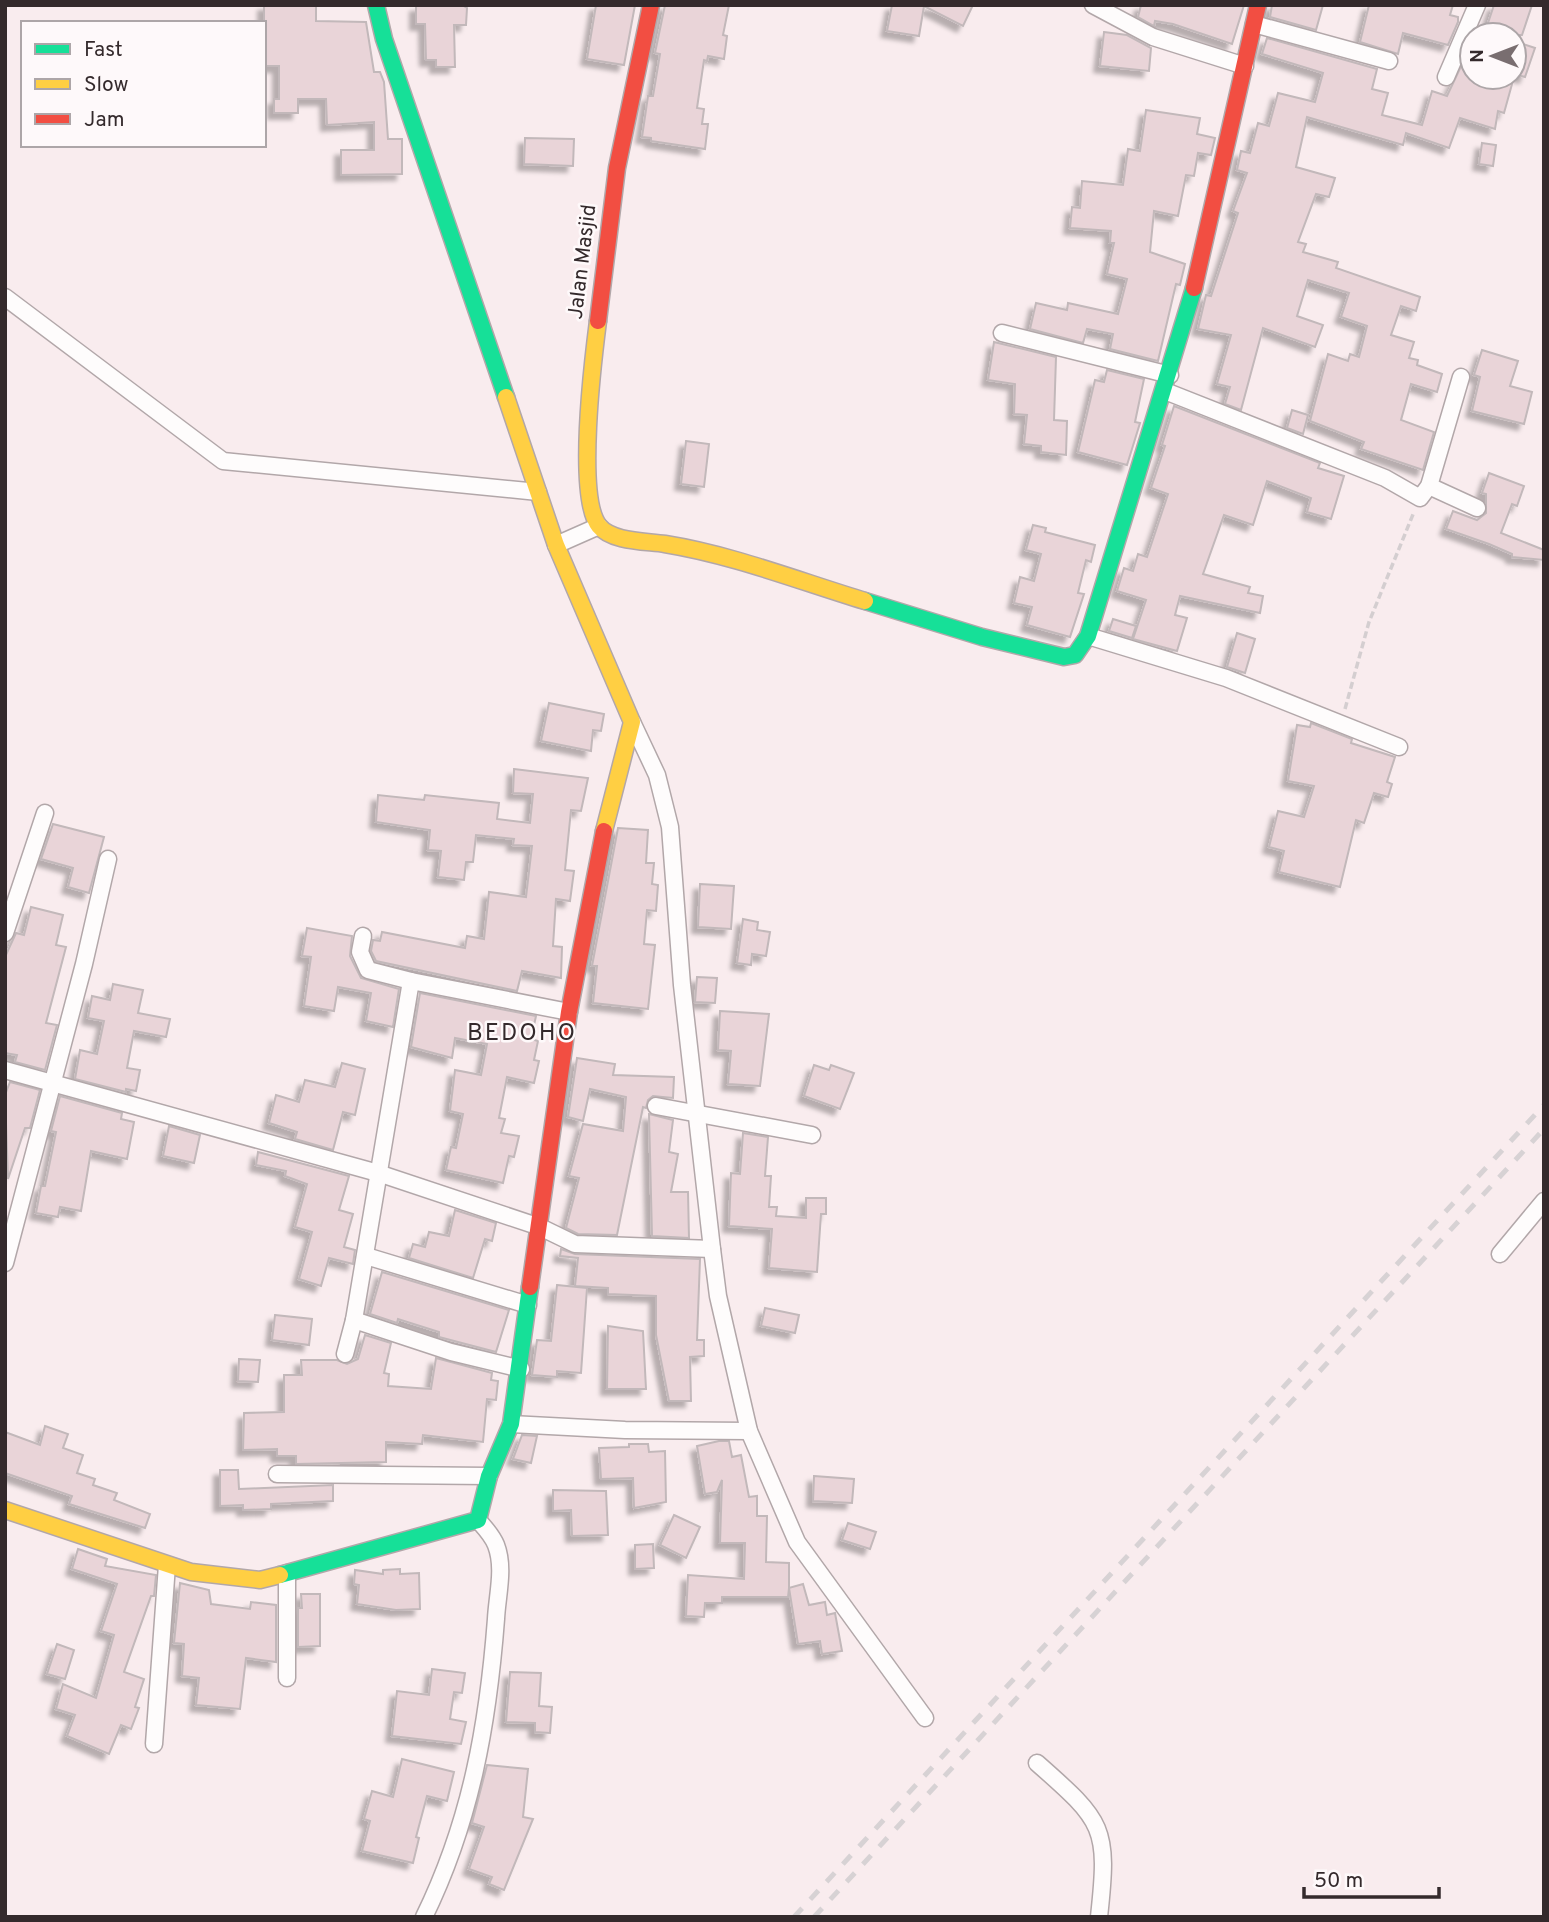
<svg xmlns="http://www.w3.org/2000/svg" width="1549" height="1922" viewBox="0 0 1549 1922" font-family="Overpass,sans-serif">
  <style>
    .building { fill: #e9d4d8; stroke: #c2b8ba; stroke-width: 2; filter: url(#shadow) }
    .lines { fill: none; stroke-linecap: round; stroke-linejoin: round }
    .street-casing { stroke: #b2a7a9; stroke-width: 19 }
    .fast-casing { stroke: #b2a7a9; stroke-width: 19 }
    .slow-casing { stroke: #b2a7a9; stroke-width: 19 }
    .jam-casing { stroke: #b2a7a9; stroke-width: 19 }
    .path { stroke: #d4ced0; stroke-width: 3.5; stroke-dasharray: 7 3.5; stroke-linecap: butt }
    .street { stroke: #fefcfc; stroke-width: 16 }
    .fast { stroke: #16e098; stroke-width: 16 }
    .slow { stroke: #ffcf43; stroke-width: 16 }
    .jam { stroke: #f24e42; stroke-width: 16 }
    .rail { stroke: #d7d2d4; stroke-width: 5; stroke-dasharray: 12 12; stroke-linecap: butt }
    .labels { text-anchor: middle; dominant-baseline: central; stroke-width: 5; stroke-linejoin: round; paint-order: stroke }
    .street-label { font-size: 21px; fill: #342a2c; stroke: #fef9fa }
    .quarter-label { font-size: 24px; letter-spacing: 2px; fill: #342a2c; stroke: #fef9fa }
  </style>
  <defs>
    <filter id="shadow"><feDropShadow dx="-6" dy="6" stdDeviation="2" flood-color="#0004"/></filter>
  </defs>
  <rect width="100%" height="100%" fill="#f9ecee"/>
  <g class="building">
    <polygon points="264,5 316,5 316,21 366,22 374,72 380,72 384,82 388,139 402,139 402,174 341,175 341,150 374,150 374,122 327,125 326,99 298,99 298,113 274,113 274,99 279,99 279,66 264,66"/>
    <polygon points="462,5 467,8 466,25 454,25 455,67 436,67 436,60 426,60 425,24 416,24 416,6"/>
    <polygon points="596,5 635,5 624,65 587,59"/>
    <polygon points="665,5 729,5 723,35 727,36 724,59 708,56 707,61 704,60 697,108 704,109 702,124 708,124 705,149 651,141 651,138 642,137 648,96 653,96 660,54 655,53"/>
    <polygon points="892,5 973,5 963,26 924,6 919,36 887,31"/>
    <polygon points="1141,5 1244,5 1232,44 1173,24 1155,21 1154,26 1138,17"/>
    <polygon points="1272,5 1323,5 1316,30 1270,17"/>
    <polygon points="1369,5 1453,5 1450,15 1458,17 1458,22 1448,45 1403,33 1398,54 1360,42"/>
    <polygon points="1494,5 1532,5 1522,35 1484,35"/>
    <polygon points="1104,32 1127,35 1151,48 1149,71 1100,66"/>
    <polygon points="1267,38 1377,69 1372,89 1388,93 1382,115 1422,125 1432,91 1447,96 1472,43 1472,77 1514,77 1504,113 1498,111 1495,129 1460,118 1449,148 1406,133 1403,145 1307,117 1296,167 1335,178 1329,197 1316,194 1298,242 1306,244 1303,252 1338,262 1336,268 1420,297 1416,311 1401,306 1391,335 1414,342 1409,358 1418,360 1417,365 1442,374 1437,392 1411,384 1401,420 1434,432 1423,470 1361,449 1364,442 1310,421 1328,354 1348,361 1350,354 1359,357 1367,326 1341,317 1349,293 1308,280 1297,316 1323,325 1315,347 1263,328 1241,410 1225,404 1230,387 1217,384 1231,335 1198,329 1206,295 1211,296 1238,213 1233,211 1247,173 1237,170 1241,151 1250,153 1258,123 1269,126 1278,93 1315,102 1323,73 1262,54"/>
    <polygon points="1514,41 1535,48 1525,77 1514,74"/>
    <polygon points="1146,110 1200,118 1197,134 1215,138 1211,155 1198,153 1194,176 1186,175 1178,216 1154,211 1150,252 1185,264 1180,285 1176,284 1158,361 1110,349 1113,334 1087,329 1083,343 1030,329 1036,303 1067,310 1068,303 1118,314 1127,279 1107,274 1114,243 1110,243 1111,231 1070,228 1072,207 1080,208 1082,181 1123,185 1128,149 1140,151"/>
    <polygon points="525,138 574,139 573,166 524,164"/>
    <polygon points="1482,143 1496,145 1493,166 1479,164"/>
    <polygon points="994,342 1056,357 1054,420 1067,421 1066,455 1041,452 1041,446 1024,444 1027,415 1014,414 1015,384 988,380"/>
    <polygon points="1482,350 1518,361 1510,386 1532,392 1524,424 1472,411 1480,377 1474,375"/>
    <polygon points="1107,370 1144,379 1135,422 1140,423 1127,465 1078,452 1095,380 1104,382"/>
    <polygon points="1174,406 1320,463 1318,468 1344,476 1331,519 1307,512 1311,498 1267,481 1253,525 1224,515 1203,574 1250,587 1248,593 1263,596 1260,613 1180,596 1175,615 1187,618 1177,651 1133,639 1146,600 1117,591 1124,568 1133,571 1138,554 1147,557 1168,494 1151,488 1165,446 1162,445"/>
    <polygon points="1292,410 1308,415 1303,434 1287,428"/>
    <polygon points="686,441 709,444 704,487 681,484"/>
    <polygon points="1489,473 1524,486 1517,506 1512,504 1501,533 1544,550 1544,560 1512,557 1512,554 1489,544 1446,529 1453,511 1477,520 1486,513 1486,494 1482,493"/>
    <polygon points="1033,525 1046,528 1045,532 1095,545 1091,562 1086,560 1078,593 1084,594 1070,637 1027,625 1032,607 1014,603 1020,577 1034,581 1041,554 1026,550"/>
    <polygon points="1113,619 1136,626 1132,638 1109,631"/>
    <polygon points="1237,633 1255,639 1245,673 1227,667"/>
    <polygon points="549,703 604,714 601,731 593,730 591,751 541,741"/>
    <polygon points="1311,723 1352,739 1351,743 1395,757 1387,782 1392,784 1388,797 1374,793 1364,823 1356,820 1340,887 1279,872 1284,851 1269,847 1278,811 1304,817 1314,786 1288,781 1297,725 1310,727"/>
    <polygon points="514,769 588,778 581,811 571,810 565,870 574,871 570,901 556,899 553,946 562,947 561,978 522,971 517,991 376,961 371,951 373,940 380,941 382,932 465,948 467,936 484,939 489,892 526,897 532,846 513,845 514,839 476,835 473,862 466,862 464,880 438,877 441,851 428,850 430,830 376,822 378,795 424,800 425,795 499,803 497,819 530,823 533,794 513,793"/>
    <polygon points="53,824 104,837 89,893 68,887 73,868 41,859"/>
    <polygon points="618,828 648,830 646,863 654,863 652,884 658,885 656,911 647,910 644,944 655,945 648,1009 593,1003 597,966 592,966"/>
    <polygon points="700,884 734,886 731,929 698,927"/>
    <polygon points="31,907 63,915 56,945 66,947 46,1023 57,1025 45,1070 15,1062 17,1055 5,1053 5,957 16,933 24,935"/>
    <polygon points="743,919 758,922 757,930 770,932 766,956 752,954 751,965 737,963"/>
    <polygon points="307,928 352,936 350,956 361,978 399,989 393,1027 366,1021 371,993 338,987 334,1011 304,1006 311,957 302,956"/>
    <polygon points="697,977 717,978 715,1003 695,1002"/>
    <polygon points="113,984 143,990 138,1013 170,1019 166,1037 134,1031 127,1068 140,1070 136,1091 126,1089 126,1092 75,1079 80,1050 97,1054 104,1021 88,1018 92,996 110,1000"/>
    <polygon points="420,993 536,1016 531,1039 538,1041 534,1060 539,1061 534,1083 507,1077 499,1118 505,1119 501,1133 519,1136 514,1157 509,1156 503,1183 446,1170 451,1147 456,1148 463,1114 450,1111 455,1070 481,1075 487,1044 455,1038 452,1058 411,1047"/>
    <polygon points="720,1011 769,1014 760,1086 728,1084 731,1051 718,1050"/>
    <polygon points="577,1058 615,1064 613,1075 674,1077 673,1098 653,1096 648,1100 646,1108 643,1107 617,1235 578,1234 566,1228 579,1178 569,1176 583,1124 623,1131 626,1097 590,1089 583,1121 568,1117"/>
    <polygon points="342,1063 365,1069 355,1115 343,1112 333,1150 295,1139 297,1132 269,1123 276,1095 299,1102 305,1080 335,1087"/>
    <polygon points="814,1065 829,1070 831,1065 854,1073 840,1109 804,1096"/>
    <polygon points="10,1082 40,1090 30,1128 25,1128 8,1179 5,1095"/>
    <polygon points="60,1096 122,1113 121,1119 134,1122 127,1159 91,1151 81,1211 60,1207 58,1217 36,1213 41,1186 45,1186 56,1132 51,1131"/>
    <polygon points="649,1114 673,1120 669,1152 678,1154 671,1192 688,1192 689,1238 652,1236"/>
    <polygon points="169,1126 200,1135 194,1163 163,1156"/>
    <polygon points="743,1133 768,1137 765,1176 771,1176 769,1207 777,1207 776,1216 806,1218 806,1198 826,1198 826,1214 821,1214 817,1272 769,1268 772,1229 729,1226 731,1173 740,1174"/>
    <polygon points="258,1152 349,1176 339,1210 353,1214 344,1247 355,1250 353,1264 329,1258 321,1286 299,1279 312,1232 295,1227 307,1184 285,1176 286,1171 256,1165"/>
    <polygon points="455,1210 496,1223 492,1241 485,1239 473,1278 409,1258 413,1244 425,1247 429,1232 449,1236"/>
    <polygon points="561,1249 575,1254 700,1259 697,1340 704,1340 704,1356 690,1357 691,1401 669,1401 656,1335 656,1296 608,1294 608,1288 575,1286 578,1258 560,1256"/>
    <polygon points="382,1272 509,1310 496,1352 439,1337 439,1332 398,1319 397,1323 370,1314"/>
    <polygon points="557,1285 587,1288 581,1373 557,1371 557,1377 532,1375 537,1340 551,1341"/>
    <polygon points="765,1308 799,1315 795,1333 761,1326"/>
    <polygon points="275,1315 312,1319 309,1345 272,1340"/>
    <polygon points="608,1326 643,1331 646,1389 607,1389"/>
    <polygon points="365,1335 391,1343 384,1373 389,1374 388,1386 431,1389 436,1358 492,1373 491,1380 498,1381 496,1400 487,1399 483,1442 423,1435 422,1444 386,1442 386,1462 296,1464 296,1456 277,1456 277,1449 243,1450 244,1413 284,1412 284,1375 302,1375 301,1360 337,1360 347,1364 358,1359"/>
    <polygon points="239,1359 260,1360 258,1382 238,1381"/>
    <polygon points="45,1426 68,1434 63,1448 83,1455 77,1473 95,1479 93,1485 117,1493 114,1500 150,1514 145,1528 69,1504 72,1496 5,1473 5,1432 40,1445"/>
    <polygon points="522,1435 537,1436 531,1463 513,1459"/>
    <polygon points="719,1441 729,1441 732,1457 741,1455 749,1497 757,1496 757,1516 767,1516 766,1562 789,1563 789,1588 803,1584 809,1605 825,1602 827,1615 835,1613 842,1651 822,1654 820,1641 798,1644 789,1588 788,1597 722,1597 722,1603 705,1603 704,1617 686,1616 688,1575 744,1579 745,1543 720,1543 722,1480 717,1492 705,1494 697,1446"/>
    <polygon points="629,1444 648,1444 649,1452 665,1451 666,1502 634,1508 633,1478 601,1479 599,1448 629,1447"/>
    <polygon points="220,1470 238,1470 239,1489 333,1485 333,1501 271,1504 271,1509 243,1510 243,1505 220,1506"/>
    <polygon points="814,1476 854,1479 852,1503 813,1501"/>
    <polygon points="553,1490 606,1491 608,1535 572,1536 571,1510 553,1511"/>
    <polygon points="674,1515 700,1527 686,1558 660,1545"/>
    <polygon points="848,1523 876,1532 870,1549 842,1540"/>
    <polygon points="653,1544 654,1568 635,1569 635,1545"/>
    <polygon points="78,1549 107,1559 105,1566 156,1575 154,1596 151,1596 124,1672 144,1679 135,1707 139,1708 131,1729 121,1725 109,1754 67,1736 75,1715 56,1709 63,1684 96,1698 114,1635 101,1631 117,1584 72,1569"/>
    <polygon points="400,1569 400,1574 419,1573 420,1609 396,1610 357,1604 359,1585 354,1584 355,1570 383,1574 383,1570"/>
    <polygon points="180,1583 209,1590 211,1604 250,1609 251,1602 276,1605 276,1662 246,1658 240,1709 196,1705 199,1678 182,1676 184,1644 174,1643"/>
    <polygon points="301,1594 320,1594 320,1646 298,1647 298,1608 302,1608"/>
    <polygon points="57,1644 74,1650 65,1679 47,1674"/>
    <polygon points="432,1669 465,1673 462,1693 454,1692 450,1719 466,1722 461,1744 392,1736 397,1691 429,1695"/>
    <polygon points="510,1672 541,1673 539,1706 552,1707 550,1733 535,1732 535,1723 506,1722"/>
    <polygon points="402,1759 454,1772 447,1801 427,1796 416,1837 419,1838 413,1863 362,1851 370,1821 364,1819 372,1791 393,1797"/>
    <polygon points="487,1765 528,1769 523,1817 533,1819 504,1890 489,1884 492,1877 469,1869 484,1827 472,1823"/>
  </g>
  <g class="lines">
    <defs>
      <g id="street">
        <polyline points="1093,5 1153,37 1245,66"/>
        <polyline points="1254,24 1389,61"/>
        <polyline points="1446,77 1477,5"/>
        <polyline points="5,297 223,461 538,492"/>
        <polyline points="1002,333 1170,375"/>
        <polyline points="1165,391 1385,478 1420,498 1429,486 1461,377"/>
        <polyline points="1429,486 1477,508"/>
        <polyline points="556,545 599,526"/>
        <polyline points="1088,636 1226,678 1399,747"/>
        <polyline points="632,722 657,775 670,827 682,985 712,1249 718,1296 749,1431 797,1542 925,1718"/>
        <polyline points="5,933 45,813"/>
        <polyline points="363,936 360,952 368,970 411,981"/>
        <polyline points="5,1070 378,1173 540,1227 575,1244 712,1249"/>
        <polyline points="656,1106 812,1135"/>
        <polyline points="1500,1254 1544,1201"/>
        <polyline points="366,1256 528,1305"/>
        <polyline points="5,1263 84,964 108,859"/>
        <polyline points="354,1320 451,1352 521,1369"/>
        <polyline points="345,1354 354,1320 411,981 569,1012"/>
        <polyline points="511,1424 625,1430 749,1431"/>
        <polyline points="277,1474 489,1476"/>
        <polyline points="287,1678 287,1573"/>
        <polyline points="154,1744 167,1565"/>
        <path d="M 1037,1763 C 1104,1822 1109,1827 1099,1917"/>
        <path d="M 424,1917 C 471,1821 488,1724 496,1619 C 497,1596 505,1568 496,1545 C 492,1535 485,1528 478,1520"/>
      </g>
      <g id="fast">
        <polyline points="376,5 384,39 506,397"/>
        <polyline points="865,601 982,637 1064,657 1075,655 1088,636 1194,288"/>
        <polyline points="280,1575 478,1520 489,1476 511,1424 530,1287"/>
      </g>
      <g id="slow">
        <path d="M 598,321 C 593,360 576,497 599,526 C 612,542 646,541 665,544 C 733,555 799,581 865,601"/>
        <polyline points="506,397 556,545 632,722 604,831"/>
        <polyline points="5,1510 191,1572 260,1580 280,1575"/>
      </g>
      <g id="jam">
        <polyline points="1194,288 1258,5"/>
        <polyline points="598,321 617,168 651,5"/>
        <polyline points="530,1287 569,1012 604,831"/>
      </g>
    </defs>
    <use href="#street" class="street-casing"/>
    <use href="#fast" class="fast-casing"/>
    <use href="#slow" class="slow-casing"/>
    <use href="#jam" class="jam-casing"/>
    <polyline class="path" points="1345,709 1369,622 1414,512"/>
    <use href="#street" class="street"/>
    <use href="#fast" class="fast"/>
    <use href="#slow" class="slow"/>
    <use href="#jam" class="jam"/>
    <g class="rail">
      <polyline points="794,1917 1544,1105"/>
      <polyline points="814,1917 1544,1129"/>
    </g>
  </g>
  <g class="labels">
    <g class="street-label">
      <text transform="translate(583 262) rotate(-83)">Jalan Masjid</text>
    </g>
    <g class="quarter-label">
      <text x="522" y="1034">BEDOHO</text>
    </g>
  </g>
  <rect width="1549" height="1922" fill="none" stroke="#342a2c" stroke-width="14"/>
  <rect x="21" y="21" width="245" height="126" fill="#fef9fa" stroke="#ada6a8" stroke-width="2"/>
  <rect x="35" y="44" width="35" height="10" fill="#16e098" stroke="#ada6a8" stroke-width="2"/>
  <text x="84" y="56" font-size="21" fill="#342a2c">Fast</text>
  <rect x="35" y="79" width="35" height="10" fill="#ffcf43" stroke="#ada6a8" stroke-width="2"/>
  <text x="84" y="91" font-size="21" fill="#342a2c">Slow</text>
  <rect x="35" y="114" width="35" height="10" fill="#f24e42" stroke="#ada6a8" stroke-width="2"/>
  <text x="84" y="126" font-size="21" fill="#342a2c">Jam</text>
  <g transform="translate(1493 56) rotate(270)"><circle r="33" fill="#fef9fa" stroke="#ada6a8" stroke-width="2"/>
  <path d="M0-5L12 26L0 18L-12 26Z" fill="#796e70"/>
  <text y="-10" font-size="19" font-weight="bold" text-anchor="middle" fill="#342a2c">N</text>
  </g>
  <path d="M1304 1887v10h135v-10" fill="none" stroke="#342a2c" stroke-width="3.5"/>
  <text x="1314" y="1887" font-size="21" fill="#342a2c" stroke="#fef9fa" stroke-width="5" paint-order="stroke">50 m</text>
</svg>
